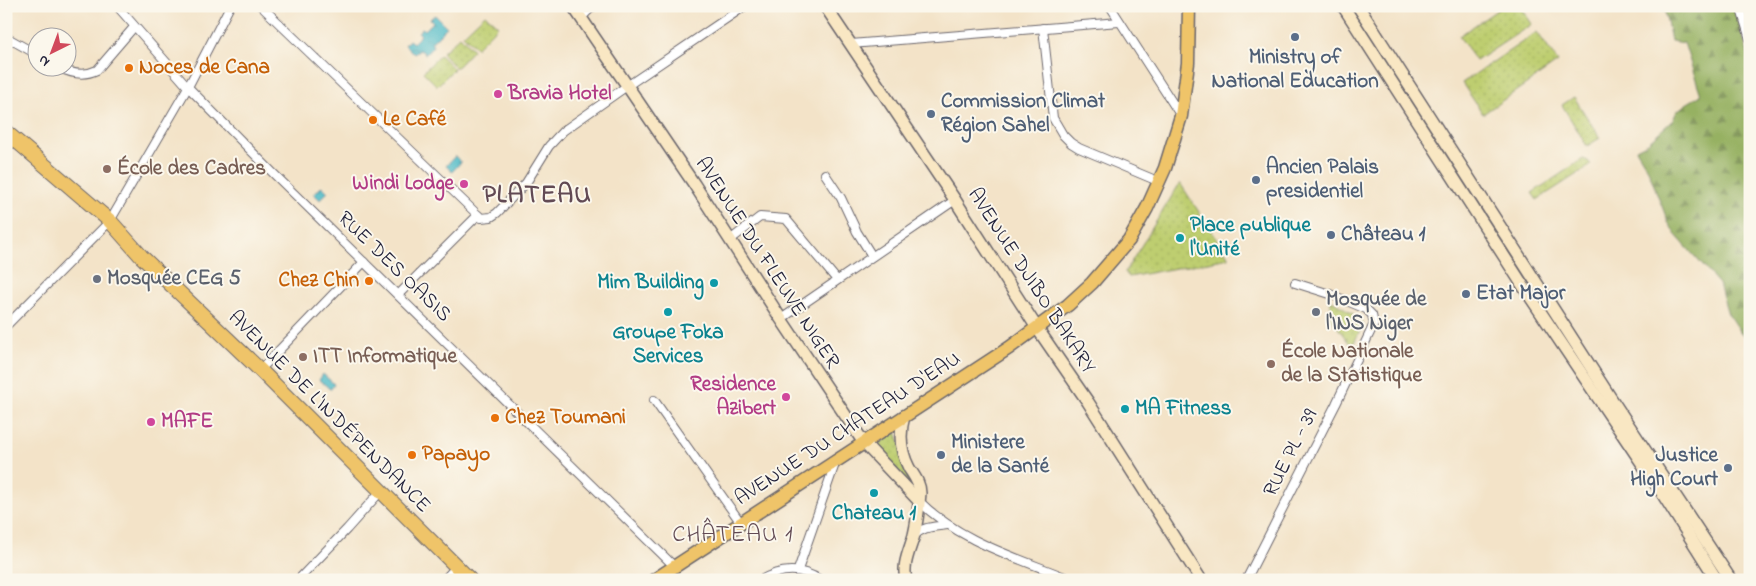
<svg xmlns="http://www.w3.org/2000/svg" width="1756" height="586" viewBox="0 0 1756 586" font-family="'Indie Flower',sans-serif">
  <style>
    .green { fill: url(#green-dots); stroke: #707856 }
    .forest { fill: url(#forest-firs); stroke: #5c6a4e }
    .water { fill: url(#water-ripples); stroke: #376e80 }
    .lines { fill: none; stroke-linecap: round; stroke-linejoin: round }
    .street-casing { stroke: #6b666c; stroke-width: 10 }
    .secondary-casing { stroke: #6b666c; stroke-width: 14 }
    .primary-casing { stroke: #6b666c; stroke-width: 15 }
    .highway-casing { stroke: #6b666c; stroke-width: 16 }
    .street { stroke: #fff; stroke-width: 8 }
    .secondary { stroke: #f9e7c3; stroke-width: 11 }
    .primary { stroke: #efc469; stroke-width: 12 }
    .highway { stroke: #efc469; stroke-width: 14 }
    .service-dot { fill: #5c6f8a; stroke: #fbf7ec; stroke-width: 2 }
    .food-dot { fill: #e8710a; stroke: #fbf7ec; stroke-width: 2 }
    .hotel-dot { fill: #d1479c; stroke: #fbf7ec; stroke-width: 2 }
    .education-dot { fill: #8d6e63; stroke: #fbf7ec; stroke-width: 2 }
    .culture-dot { fill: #0f9aa8; stroke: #fbf7ec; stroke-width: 2 }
    .worship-dot { fill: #6b7280; stroke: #fbf7ec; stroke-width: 2 }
    .labels { text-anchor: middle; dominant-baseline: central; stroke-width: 4; stroke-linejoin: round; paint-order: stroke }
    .service-label { font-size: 21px; font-weight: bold; fill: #4e5e75; stroke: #fbf7ec; text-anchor: start }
    .food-label { font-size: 21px; font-weight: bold; fill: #c56008; stroke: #fbf7ec; text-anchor: start }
    .hotel-label { font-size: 21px; font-weight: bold; fill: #b23c85; stroke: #fbf7ec; text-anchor: start }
    .education-label { font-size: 21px; font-weight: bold; fill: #785e54; stroke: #fbf7ec; text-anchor: start }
    .culture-label { font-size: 21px; font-weight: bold; fill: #0d838f; stroke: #fbf7ec; text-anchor: start }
    .street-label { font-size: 21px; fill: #22223b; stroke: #fbf7ec }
    .worship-label { font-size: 21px; font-weight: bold; fill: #5b616d; stroke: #fbf7ec; text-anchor: start }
    .quarter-label { font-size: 24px; letter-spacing: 1px; fill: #624a54; stroke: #fbf7ec }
    .district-label { font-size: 26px; font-weight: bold; letter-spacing: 1px; fill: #624a54; stroke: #fbf7ec }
  </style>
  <defs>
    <pattern id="green-dots" width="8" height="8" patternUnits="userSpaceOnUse" patternTransform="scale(1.25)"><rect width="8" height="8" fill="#bece70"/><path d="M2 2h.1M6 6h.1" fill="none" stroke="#a3b162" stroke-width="1.8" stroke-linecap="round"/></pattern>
    <pattern id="forest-firs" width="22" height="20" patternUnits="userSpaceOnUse" patternTransform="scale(1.25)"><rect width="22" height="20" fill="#96b162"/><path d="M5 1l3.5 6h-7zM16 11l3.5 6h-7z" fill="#7a9052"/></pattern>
    <pattern id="water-ripples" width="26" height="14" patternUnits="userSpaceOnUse" patternTransform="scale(1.25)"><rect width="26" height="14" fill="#4cb9c6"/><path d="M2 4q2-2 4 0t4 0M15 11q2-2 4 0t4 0" fill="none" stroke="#3f96a2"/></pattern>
  </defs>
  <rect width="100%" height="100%" fill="#fbf7ec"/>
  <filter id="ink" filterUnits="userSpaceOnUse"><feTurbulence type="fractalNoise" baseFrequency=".02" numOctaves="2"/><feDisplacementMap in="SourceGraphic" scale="10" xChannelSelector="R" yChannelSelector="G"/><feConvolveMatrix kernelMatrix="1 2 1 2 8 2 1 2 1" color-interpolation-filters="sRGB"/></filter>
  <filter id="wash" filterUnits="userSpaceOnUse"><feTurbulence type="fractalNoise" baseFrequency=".0096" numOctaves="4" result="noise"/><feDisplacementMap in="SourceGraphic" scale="20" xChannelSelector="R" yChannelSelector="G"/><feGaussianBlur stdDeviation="1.12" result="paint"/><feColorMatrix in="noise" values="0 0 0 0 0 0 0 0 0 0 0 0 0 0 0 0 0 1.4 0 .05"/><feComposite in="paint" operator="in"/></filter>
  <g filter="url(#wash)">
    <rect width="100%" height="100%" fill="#f3e3c8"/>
    <g class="green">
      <polygon points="1503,6 1520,6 1532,24 1476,61 1459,36"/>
      <polygon points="485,14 498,26 476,48 463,35"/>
      <polygon points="1537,32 1558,62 1483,114 1462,83"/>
      <polygon points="460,36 473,50 456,68 442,53"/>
      <polygon points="440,55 454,69 437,86 423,72"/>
      <polygon points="1574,97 1600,138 1587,146 1562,105"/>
      <polygon points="1583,159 1588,161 1591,165 1537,200 1532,193"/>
      <polygon points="1180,183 1229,258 1129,277 1125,272"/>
      <polygon points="1329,298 1356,316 1363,324 1352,347 1328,314 1332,311"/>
      <polygon points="896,432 917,488 914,490 876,445"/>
    </g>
    <polygon class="forest" points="1664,6 1734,6 1750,60 1750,338 1741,334 1728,314 1719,284 1675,234 1668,222 1647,167 1636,149 1646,144 1673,120 1677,111 1686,104 1701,95 1684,43 1671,41"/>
    <g class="water">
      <polygon points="435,15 447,27 431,43 433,46 426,54 420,50 414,54 405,45 409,40 413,43 421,35 418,32 422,28 425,30 433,22 430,19"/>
      <polygon points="455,156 461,162 452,172 446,166"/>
      <polygon points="322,186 328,192 320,200 314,194"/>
      <polygon points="323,374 334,384 330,389 319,380"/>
    </g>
  </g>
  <g filter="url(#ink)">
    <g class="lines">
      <defs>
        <g id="street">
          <polyline points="117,6 188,87 274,174 674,566"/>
          <polyline points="261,6 481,218 491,217 497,213 526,183 549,146 563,131 627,86 745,6"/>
          <polyline points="1110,6 1181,116"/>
          <polyline points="1740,6 1750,39"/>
          <polyline points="581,18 593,6"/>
          <polyline points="1043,28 1053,118 1063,135 1071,143 1079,148 1160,182"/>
          <polyline points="6,37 38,55"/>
          <polyline points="851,44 1119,22"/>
          <path d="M 60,68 C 72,74 85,76 97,70 L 134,27"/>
          <polyline points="825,174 841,198 857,232 872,256"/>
          <polyline points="730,240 760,217 786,219 837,280"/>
          <polyline points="398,295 478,215"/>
          <polyline points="781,319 955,200"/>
          <polyline points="6,326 110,221 188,87 230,6"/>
          <polyline points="260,370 364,262"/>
          <polyline points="654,400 741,523"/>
          <path d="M 918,500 C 959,542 1019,558 1072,580"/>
          <path d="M 914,536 C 923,526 934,527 947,525"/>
          <polyline points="798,570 836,461"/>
          <polyline points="298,580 347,529 381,491"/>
          <polyline points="444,580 456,567"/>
          <path d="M 761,580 C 780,569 801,567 820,580"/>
          <polyline points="1246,580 1336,404 1374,324 1372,315 1366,309 1330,294 1295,283"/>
        </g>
        <g id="secondary">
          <polyline points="573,6 694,184 781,319 864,443 918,500"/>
          <polyline points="825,6 955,200 1037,328 1088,402 1201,580"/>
          <polyline points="1343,6 1529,295 1662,493 1717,580"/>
          <polyline points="1358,6 1610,397 1731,580"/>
          <path d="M 904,416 C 899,434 900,451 909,468 C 914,476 920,483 920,493 C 919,506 917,522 914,535 C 910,550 902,564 906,580"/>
        </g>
        <polyline id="primary" points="654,580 1009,348 1068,305 1092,283 1129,240 1147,208 1165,168 1181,116 1188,63 1189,6"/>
        <polyline id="highway" points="6,132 110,221 141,256 260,370 470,580"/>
      </defs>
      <use href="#street" class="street-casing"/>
      <use href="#secondary" class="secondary-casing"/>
      <use href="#primary" class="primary-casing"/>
      <use href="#highway" class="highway-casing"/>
      <use href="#street" class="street"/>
      <use href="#secondary" class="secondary"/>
      <use href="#primary" class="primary"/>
      <use href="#highway" class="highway"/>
    </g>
  </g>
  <g class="service-dot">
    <circle cx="1295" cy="37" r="5"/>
    <circle cx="931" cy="114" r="5"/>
    <circle cx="1256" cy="180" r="5"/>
    <circle cx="1331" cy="235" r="5"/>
    <circle cx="1466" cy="294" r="5"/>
    <circle cx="941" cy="455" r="5"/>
    <circle cx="1728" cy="468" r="5"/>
  </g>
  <g class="food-dot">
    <circle cx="129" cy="68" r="5"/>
    <circle cx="373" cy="120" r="5"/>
    <circle cx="369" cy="281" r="5"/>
    <circle cx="495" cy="418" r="5"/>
    <circle cx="412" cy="455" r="5"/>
  </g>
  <g class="hotel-dot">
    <circle cx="498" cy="94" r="5"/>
    <circle cx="464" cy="184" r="5"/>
    <circle cx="786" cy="397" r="5"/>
    <circle cx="151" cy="422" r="5"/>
  </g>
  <g class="education-dot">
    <circle cx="107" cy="169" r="5"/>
    <circle cx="303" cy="357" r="5"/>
    <circle cx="1271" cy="364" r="5"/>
  </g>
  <g class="culture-dot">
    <circle cx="1180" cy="238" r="5"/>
    <circle cx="714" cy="283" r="5"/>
    <circle cx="668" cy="312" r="5"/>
    <circle cx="1125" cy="409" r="5"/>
    <circle cx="874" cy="493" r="5"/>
  </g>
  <g class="worship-dot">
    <circle cx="97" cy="279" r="5"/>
    <circle cx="1316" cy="312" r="5"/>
  </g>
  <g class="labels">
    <g class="service-label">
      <text x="1295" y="58" text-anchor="middle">Ministry of<tspan x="1295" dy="24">National Education</tspan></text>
      <text x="941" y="102">Commission Climat<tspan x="941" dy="24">Région Sahel</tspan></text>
      <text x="1266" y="168">Ancien Palais<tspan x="1266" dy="24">presidentiel</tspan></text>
      <text x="1341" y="235">Château 1</text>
      <text x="1476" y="294">Etat Major</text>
      <text x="951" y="443">Ministere<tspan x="951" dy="24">de la Santé</tspan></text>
      <text x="1718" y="456" text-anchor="end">Justice<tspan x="1718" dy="24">High Court</tspan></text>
    </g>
    <g class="food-label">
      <text x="139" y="68">Noces de Cana</text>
      <text x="383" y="120">Le Café</text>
      <text x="359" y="281" text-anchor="end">Chez Chin</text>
      <text x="505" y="418">Chez Toumani</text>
      <text x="422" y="455">Papayo</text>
    </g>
    <g class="hotel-label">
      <text x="508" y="94">Bravia Hotel</text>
      <text x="454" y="184" text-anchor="end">Windi Lodge</text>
      <text x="776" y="385" text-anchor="end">Residence<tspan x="776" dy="24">Azibert</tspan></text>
      <text x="161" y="422">MAFE</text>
    </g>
    <g class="education-label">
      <text x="117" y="169">École des Cadres</text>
      <text x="1281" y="352">École Nationale<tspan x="1281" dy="24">de la Statistique</tspan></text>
      <text x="313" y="357">ITT Informatique</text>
    </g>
    <g class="culture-label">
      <text x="1190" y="226">Place publique<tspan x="1190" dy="24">l'Unité</tspan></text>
      <text x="704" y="283" text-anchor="end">Mim Building</text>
      <text x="668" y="333" text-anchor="middle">Groupe Foka<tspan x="668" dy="24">Services</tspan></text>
      <text x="1135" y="409">MA Fitness</text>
      <text x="874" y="514" text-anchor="middle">Chateau 1</text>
    </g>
    <g class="street-label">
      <text transform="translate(767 263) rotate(57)">AVENUE DU FLEUVE NIGER</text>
      <text transform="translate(394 267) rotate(44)">RUE DES OASIS</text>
      <text transform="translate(1031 281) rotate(57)">AVENUE DJIBO BAKARY</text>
      <text transform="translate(329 412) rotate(45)">AVENUE DE L'INDÉPENDANCE</text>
      <text transform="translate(848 429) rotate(-33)">AVENUE DU CHATEAU D'EAU</text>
      <text transform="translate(1291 453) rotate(-63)">RUE PL - 39</text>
    </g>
    <g class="worship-label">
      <text x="107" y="279">Mosquée CEG 5</text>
      <text x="1326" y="300">Mosquée de<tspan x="1326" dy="24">l'INS Niger</tspan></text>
    </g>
    <g class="quarter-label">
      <text x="733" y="535">CHÂTEAU 1</text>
    </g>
    <g class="district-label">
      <text x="537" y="196">PLATEAU</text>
    </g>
  </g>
  <rect width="1756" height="586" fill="none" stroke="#fbf7ec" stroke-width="25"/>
  <g transform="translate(52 52) rotate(222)"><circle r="24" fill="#fbf7ec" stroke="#a4a2a5"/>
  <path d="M0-4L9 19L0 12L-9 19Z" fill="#d1495b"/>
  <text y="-8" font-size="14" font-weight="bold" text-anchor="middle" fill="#22223b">N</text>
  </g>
</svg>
